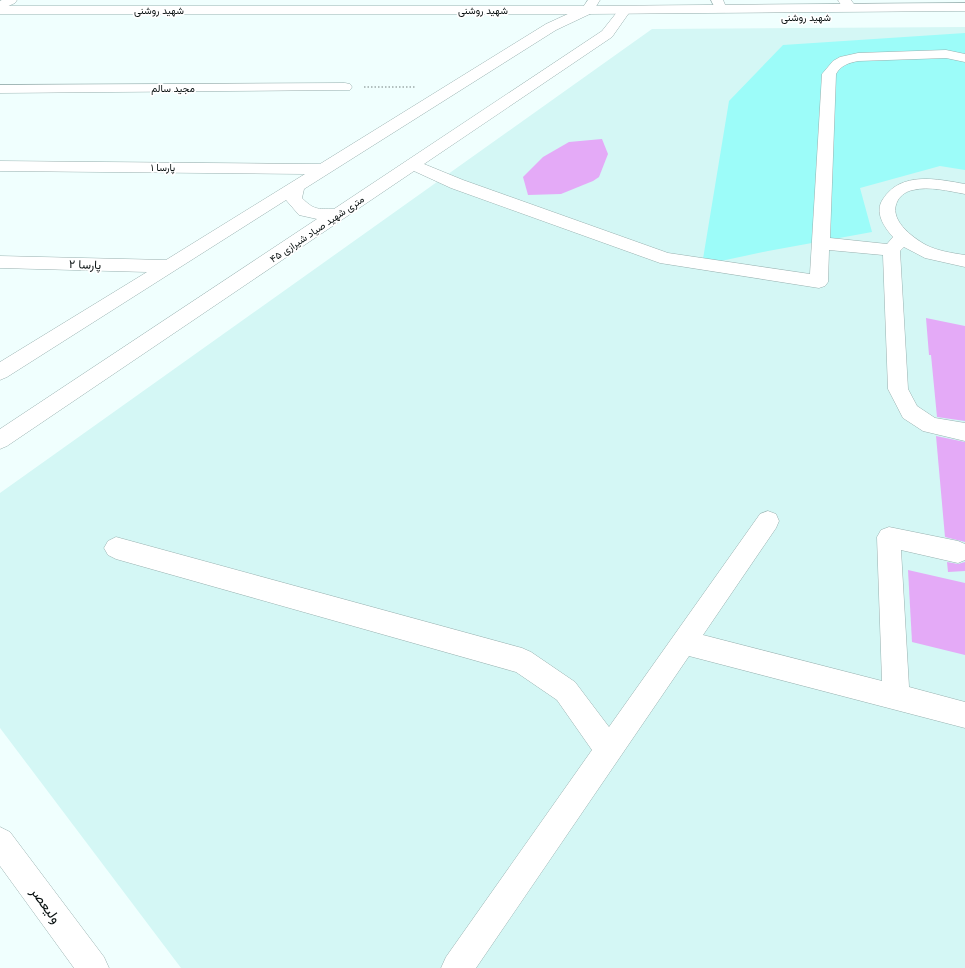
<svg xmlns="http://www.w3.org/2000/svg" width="965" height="968" viewBox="0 0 965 968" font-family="'PT Sans',Vazirmatn,sans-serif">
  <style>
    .built { fill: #d4f7f5 }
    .green { fill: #9cfcf9 }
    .building { fill: #e4aaf7 }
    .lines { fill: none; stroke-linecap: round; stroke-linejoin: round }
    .minor-casing { stroke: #99b1b0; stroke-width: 1 }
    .major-casing { stroke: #99b1b0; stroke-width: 1 }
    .path { stroke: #9daaa9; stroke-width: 1.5; stroke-dasharray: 1.5 2; stroke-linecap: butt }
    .minor { fill: #fff; fill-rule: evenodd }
    .major { fill: #fff; fill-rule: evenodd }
    .labels { text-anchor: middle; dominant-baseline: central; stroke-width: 3.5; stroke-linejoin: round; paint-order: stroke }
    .far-street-label { font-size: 10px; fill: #060e0e; stroke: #fff }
    .street-label { font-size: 12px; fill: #060e0e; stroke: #fff }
    .near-street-label { font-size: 14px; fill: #060e0e; stroke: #fff }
  </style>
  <rect width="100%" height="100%" fill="#f0fffe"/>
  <polygon class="built" points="965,27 965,968 181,968 0,728 0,493 652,29"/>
  <polygon class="green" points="965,33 965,170 940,166 860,188 872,232 768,251 702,265 729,101 783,45"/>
  <g class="building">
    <polygon points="602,139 608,154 599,177 593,181 561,194 528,195 523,177 543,157 569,142"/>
    <polygon points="926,318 965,326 965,421 937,417 931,355 929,355"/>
    <polygon points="936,436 965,442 965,542 945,537"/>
    <polygon points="947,562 958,564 965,562 965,571 948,572"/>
    <polygon points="908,570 965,583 965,655 912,642"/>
  </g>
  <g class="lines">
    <defs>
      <g id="minor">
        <polygon points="2,0 17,0 15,3 0,10 0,1"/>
        <path d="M 588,0 L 600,0 L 592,13 L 556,30 L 304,189 L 302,198 C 314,210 317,209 334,209 L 602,31 L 621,7 L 629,7 L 631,10 L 612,37 L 424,164 L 463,180 L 668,253 L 810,274 L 822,74 L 833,61 L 840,57 L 858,53 L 946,50 L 965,54 L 965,62 L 946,58 L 858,61 C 849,63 841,65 836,74 L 830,238 L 887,244 L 893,237 C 884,227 874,212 883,199 C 901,171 937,179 965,184 L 965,194 C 948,191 930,186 913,190 C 907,191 901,195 898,200 C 887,219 912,237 926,245 C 938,251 952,253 965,255 L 965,267 L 925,258 L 904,247 L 900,251 L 908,389 L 917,406 L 935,418 L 965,423 L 965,441 L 923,431 L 903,418 L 888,389 L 883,255 L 829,250 L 828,282 L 825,286 L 819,288 L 660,263 L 451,188 L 414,171 L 7,446 L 0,449 L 0,429 L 317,219 L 299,215 L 286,200 L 7,377 L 0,380 L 0,362 L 147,272 L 0,268 L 0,256 L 166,260 L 305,174 L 0,171 L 0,161 L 320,164 L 546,24 L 583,7 Z"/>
        <polygon points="711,0 723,0 727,9 725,12 717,12"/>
        <path d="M 838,0 L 851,0 L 856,7 L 854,10 C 846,12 842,7 838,0 Z"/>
        <polygon points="345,83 350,84 352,87 350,90 0,93 0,85"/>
        <polygon points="768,511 776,514 779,521 776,528 703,635 882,681 877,537 881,530 889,527 958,541 965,544 965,560 958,563 901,550 909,687 965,702 965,728 689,656 476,968 441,968 446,957 592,750 557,700 516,672 116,559 108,555 104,548 108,541 116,537 522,648 531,652 575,682 609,727 760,514"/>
        <polygon points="0,827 10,832 104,957 109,968 74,968 0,866"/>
      </g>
      <polygon id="major" points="965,3 965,11 588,14 0,14 0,6 588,6"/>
    </defs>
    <use href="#minor" class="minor-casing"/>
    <use href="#major" class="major-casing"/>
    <polyline class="path" points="364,87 415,87"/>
    <use href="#minor" class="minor"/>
    <use href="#major" class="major"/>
  </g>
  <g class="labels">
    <g class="far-street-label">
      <text x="159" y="10">شهید روشنی</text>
      <text x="483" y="10">شهید روشنی</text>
      <text x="806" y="17">شهید روشنی</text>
      <text x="173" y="88">مجید سالم</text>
      <text x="163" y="167">پارسا ۱</text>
      <text transform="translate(317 229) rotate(-34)">۴۵ متری شهید صیاد شیرازی</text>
    </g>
    <g class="street-label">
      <text transform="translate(85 264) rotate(2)">پارسا ۲</text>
    </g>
    <g class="near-street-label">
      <text transform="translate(46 905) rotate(54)">ولیعصر</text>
    </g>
  </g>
</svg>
